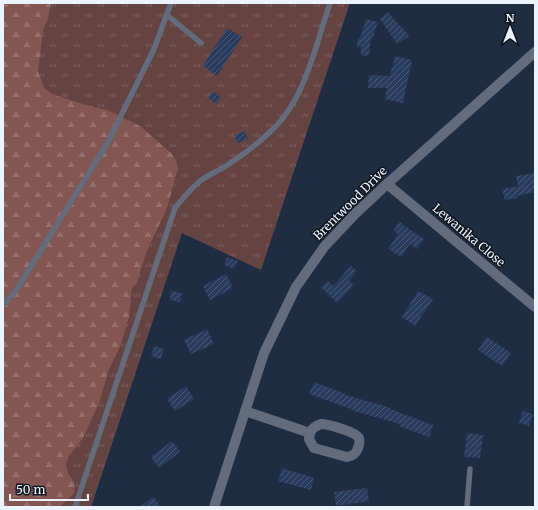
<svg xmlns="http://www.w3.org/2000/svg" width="538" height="510" viewBox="0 0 538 510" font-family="Merriweather,serif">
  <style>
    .grass { fill: url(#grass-tufts) }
    .forest { fill: url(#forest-firs) }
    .building { fill: url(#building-hatch) }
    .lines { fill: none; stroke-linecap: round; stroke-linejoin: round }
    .lane { stroke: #626c7c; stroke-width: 5.5 }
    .street { stroke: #626c7c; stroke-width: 10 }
    .labels { text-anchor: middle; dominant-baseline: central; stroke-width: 3; stroke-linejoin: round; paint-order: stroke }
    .street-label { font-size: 12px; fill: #ebf3ff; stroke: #0f151f }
  </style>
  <defs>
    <pattern id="grass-tufts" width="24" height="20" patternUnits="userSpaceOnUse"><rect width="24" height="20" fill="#654340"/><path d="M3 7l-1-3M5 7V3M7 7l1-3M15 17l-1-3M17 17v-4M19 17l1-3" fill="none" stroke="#7b5f5d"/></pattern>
    <pattern id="forest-firs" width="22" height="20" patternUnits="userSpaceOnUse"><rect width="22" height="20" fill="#845652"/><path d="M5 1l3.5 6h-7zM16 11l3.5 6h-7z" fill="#966f6c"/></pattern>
    <pattern id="building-hatch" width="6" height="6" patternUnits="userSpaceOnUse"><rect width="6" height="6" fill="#293c5d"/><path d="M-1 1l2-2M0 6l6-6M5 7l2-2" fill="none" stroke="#485975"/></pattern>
  </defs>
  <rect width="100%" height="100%" fill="#1f2d43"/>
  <polygon class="grass" points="3,3 350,3 261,270 182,233 91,507 3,507"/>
  <polygon class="forest" points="3,3 51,3 48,18 43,31 38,71 44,88 52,94 82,104 107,110 140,126 171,153 176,160 178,168 167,208 146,253 137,282 132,288 129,317 120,347 109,369 99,403 83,438 69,456 66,464 68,473 75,484 74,493 60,507 3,507"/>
  <g class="building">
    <polygon points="388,12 401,27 402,27 409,36 397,44 380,19"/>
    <polygon points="366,19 378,22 373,37 371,37 369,56 361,55 361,47 357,47 358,38 360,38"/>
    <polygon points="227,28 242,37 217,76 203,66"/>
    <polygon points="395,56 412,60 403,103 385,99 387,88 368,88 369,75 390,76"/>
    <polygon points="214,91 221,98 216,104 208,97"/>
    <polygon points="245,131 248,139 237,143 235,135"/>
    <polygon points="535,173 535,192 517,196 517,198 505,200 502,189 518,186 516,176"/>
    <polygon points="399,222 424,239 417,249 410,244 401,257 388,249 398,234 394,230"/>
    <polygon points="227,257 238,261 234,269 224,265"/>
    <polygon points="351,266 357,271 349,281 354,285 337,303 321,287 328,281 333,286"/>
    <polygon points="226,274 233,288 210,300 203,286"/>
    <polygon points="171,291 182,293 180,302 170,300"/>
    <polygon points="418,291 433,299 415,326 402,317"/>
    <polygon points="207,329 214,344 191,354 184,340"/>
    <polygon points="487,337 511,353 502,366 478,350"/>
    <polygon points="154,346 164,349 161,359 151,356"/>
    <polygon points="314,382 346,394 346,395 391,408 390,409 433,425 429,437 399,426 400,424 354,411 354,410 309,394"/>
    <polygon points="186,386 194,399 175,411 167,399"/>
    <polygon points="523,411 533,414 529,426 519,423"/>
    <polygon points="467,433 483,435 480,458 464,457"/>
    <polygon points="172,441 180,452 159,468 151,457"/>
    <polygon points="282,468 314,478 311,490 278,481"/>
    <polygon points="367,488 369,501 336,506 334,492"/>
    <polygon points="153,497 161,507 140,507"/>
  </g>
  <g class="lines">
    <g class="lane">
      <polyline points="167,15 201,43"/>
      <polyline points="3,305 15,292 108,142 154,49 171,3"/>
      <path d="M 75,507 L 175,208 C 183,198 191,189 200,181 C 208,175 218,171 226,166 C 241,156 260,142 272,130 C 305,100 316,44 330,3"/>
      <polyline points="467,507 470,469"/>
    </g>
    <g class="street">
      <polyline points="387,184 535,307"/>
      <polyline points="245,411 310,433"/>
      <path d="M 321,424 C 328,424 356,432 359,438 C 360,441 359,445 358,448 C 356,454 353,456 347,457 L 314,448 L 309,439 C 310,431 312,427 321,424 Z"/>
      <polyline points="214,507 264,353 296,287 324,247 354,215 387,184 535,52"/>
    </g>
  </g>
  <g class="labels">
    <g class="street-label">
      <text transform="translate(350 203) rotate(-45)">Brentwood Drive</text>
      <text transform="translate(469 235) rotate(40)">Lewanika Close</text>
    </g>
  </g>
  <rect width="538" height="510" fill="none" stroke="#ebf3ff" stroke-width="8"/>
  <g transform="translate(510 28)" stroke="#0f151f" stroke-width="3" paint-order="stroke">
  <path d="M0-3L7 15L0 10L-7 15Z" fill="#ebf3ff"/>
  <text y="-6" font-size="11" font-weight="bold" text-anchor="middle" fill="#ebf3ff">N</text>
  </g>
  <path d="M10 494v6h78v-6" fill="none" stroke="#ebf3ff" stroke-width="2"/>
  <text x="16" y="494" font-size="12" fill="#ebf3ff" stroke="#0f151f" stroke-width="3" paint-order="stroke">50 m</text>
</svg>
